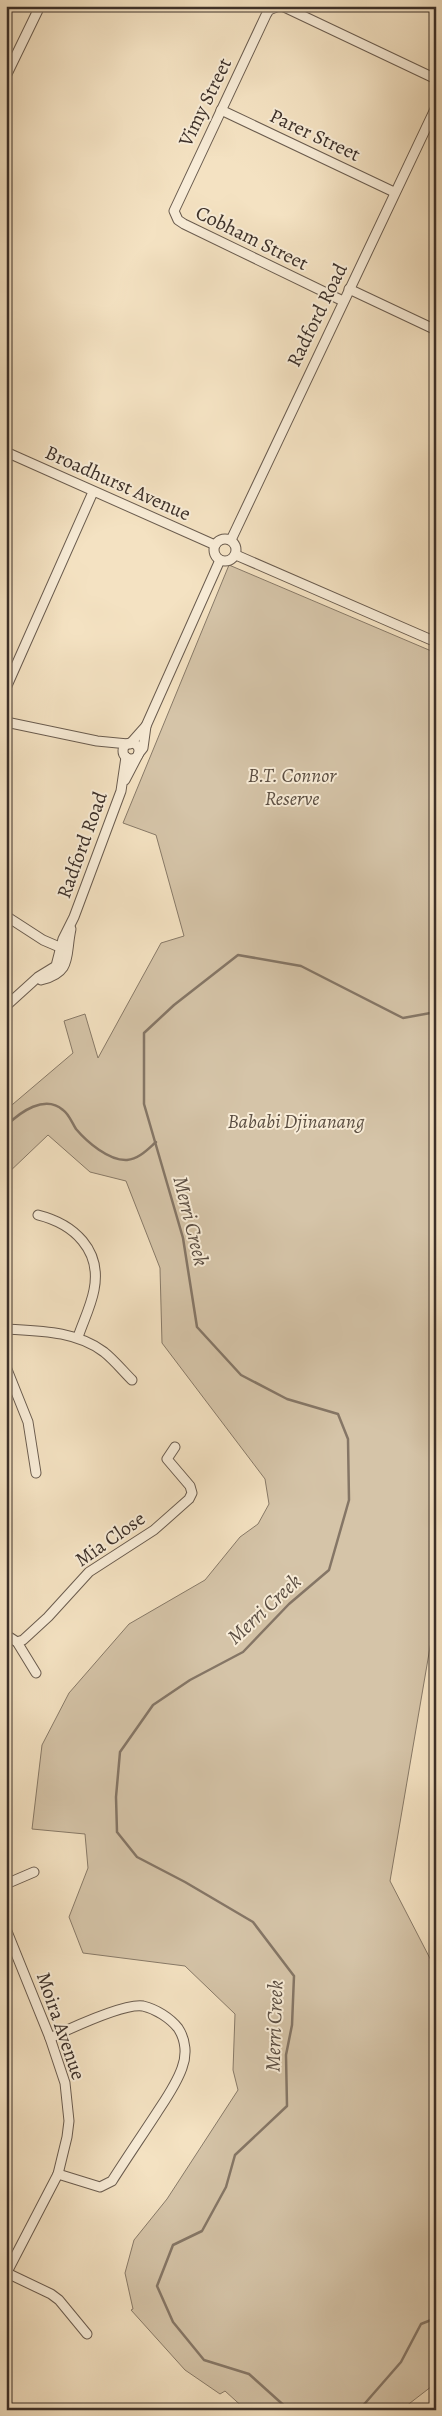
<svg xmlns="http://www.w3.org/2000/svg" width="442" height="2416" viewBox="0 0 442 2416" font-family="Alegreya,serif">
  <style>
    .green { fill: #d5c4a8; stroke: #887a68 }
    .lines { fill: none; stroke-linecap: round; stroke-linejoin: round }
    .stream { stroke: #857666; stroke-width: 2.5 }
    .minor-casing { stroke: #6a5c4f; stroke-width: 11 }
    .minor { stroke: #f8ecd7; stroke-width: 9 }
    .labels { text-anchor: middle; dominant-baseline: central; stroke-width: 4; stroke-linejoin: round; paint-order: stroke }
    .street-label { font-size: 20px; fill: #3c3029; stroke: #f8ecd7 }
    .park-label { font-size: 20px; font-style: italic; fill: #5b4e42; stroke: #f8ecd7 }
    .water-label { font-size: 21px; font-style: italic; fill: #5a4d42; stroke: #f8ecd7 }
  </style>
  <rect width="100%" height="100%" fill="#f4e2c2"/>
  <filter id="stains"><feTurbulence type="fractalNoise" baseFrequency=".004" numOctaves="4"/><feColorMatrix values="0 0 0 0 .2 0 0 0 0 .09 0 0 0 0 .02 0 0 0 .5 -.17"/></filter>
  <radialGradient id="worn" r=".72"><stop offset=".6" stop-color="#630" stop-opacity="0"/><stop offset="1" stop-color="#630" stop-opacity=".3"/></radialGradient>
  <polygon class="green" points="229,565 436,653 436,1625 434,1624 390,1881 436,1970 436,2016 434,2025 436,2028 436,2383 401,2410 246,2410 225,2391 220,2394 185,2370 131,2310 133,2309 125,2273 134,2240 167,2199 238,2090 233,2070 235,2014 185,1966 83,1953 69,1917 88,1868 85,1834 32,1829 42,1745 69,1693 129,1624 205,1580 240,1537 258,1524 269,1504 265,1479 162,1343 160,1268 126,1181 90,1172 48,1135 6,1175 6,1110 73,1053 64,1021 85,1014 98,1058 161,943 184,936 156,835 123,823"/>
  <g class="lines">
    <g class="stream">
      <path d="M 6,1126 C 20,1112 45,1094 63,1110 C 69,1114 72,1123 76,1129 C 87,1142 109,1161 127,1160 C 139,1159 148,1149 156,1142"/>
      <polyline points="289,2410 249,2374 204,2360 173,2322 157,2286 173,2245 202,2231 226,2187 235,2155 287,2106 286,2055 292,2025 294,1976 253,1922 185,1882 137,1857 117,1832 116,1797 120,1752 153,1705 190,1680 243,1652 289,1604 329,1570 349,1500 348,1439 338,1414 287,1399 241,1375 197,1327 183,1238 144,1104 144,1033 174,1005 238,955 301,966 403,1018 436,1012"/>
      <polyline points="337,2410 360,2409 401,2362 421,2324 436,2318"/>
    </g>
    <defs>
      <g id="minor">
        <polyline points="279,6 269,10 266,15 174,211 178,220 184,224 343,301"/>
        <polyline points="282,6 436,79"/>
        <polyline points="6,76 40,6"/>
        <polyline points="221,110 394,192"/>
        <polyline points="349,289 436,330"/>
        <polyline points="6,452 215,545"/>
        <circle cx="225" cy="550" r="11"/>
        <polyline points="231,540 436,107"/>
        <polyline points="236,555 436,642"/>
        <polyline points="6,688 93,492"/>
        <polyline points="6,722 97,741 128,744"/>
        <circle cx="131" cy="751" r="8"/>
        <polyline points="130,744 146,726 220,560"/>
        <polyline points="139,753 143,748 146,726"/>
        <polyline points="125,780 138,755"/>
        <polyline points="6,916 43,940 64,949"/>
        <path d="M 41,980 C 73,972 65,956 71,929"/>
        <polyline points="6,1006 38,977 56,966 63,939 74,917 121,791 126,757"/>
        <path d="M 38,1215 C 74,1224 102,1250 94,1290 C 91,1306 83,1322 78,1337"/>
        <path d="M 6,1329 C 40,1331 76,1331 104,1352 C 114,1360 123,1371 132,1380"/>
        <polyline points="6,1367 28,1422 36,1473"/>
        <polyline points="6,1635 17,1642 36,1673"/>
        <polyline points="17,1642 23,1640 48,1617 89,1572 154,1530 189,1499 192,1493 190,1486 167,1459 175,1447"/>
        <polyline points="6,1884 34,1872"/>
        <polyline points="6,1929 50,2038 65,2083 69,2121 67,2137 58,2174 6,2274"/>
        <path d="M 50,2038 C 69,2029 125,2003 143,2006 C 156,2009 170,2018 178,2028 C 186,2040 187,2055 182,2068 C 176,2085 165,2100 156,2114 C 141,2137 126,2159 112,2181 L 100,2187 L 58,2174"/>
        <polyline points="7,2273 51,2294 59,2300 87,2334"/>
        <polyline points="6,2407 12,2410"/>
      </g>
    </defs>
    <use href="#minor" class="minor-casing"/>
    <use href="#minor" class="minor"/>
  </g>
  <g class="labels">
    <g class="street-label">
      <text transform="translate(205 102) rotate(-64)">Vimy Street</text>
      <text transform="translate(315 135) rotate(25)">Parer Street</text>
      <text transform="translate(252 238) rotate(26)">Cobham Street</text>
      <text transform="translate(317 315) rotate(-64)">Radford Road</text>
      <text transform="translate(118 483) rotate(24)">Broadhurst Avenue</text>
      <text transform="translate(82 845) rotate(-70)">Radford Road</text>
      <text transform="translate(110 1539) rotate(-35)">Mia Close</text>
      <text transform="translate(61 2026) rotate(71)">Moira Avenue</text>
    </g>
    <g class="park-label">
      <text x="292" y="775">B.T. Connor<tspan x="292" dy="23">Reserve</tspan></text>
      <text x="296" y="1121">Bababi Djinanang</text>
    </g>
    <g class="water-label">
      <text transform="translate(191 1221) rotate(76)">Merri Creek</text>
      <text transform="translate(264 1609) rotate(-43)">Merri Creek</text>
      <text transform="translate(274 2026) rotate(-88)">Merri Creek</text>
    </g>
  </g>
  <rect width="442" height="2416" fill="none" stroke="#f4e2c2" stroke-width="25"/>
  <rect x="8" y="8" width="427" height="2401" fill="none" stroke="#3c3029" stroke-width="2.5"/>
  <rect x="12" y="12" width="417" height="2391" fill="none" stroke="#3c3029"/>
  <rect width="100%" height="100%" filter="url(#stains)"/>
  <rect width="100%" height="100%" fill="url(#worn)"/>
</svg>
